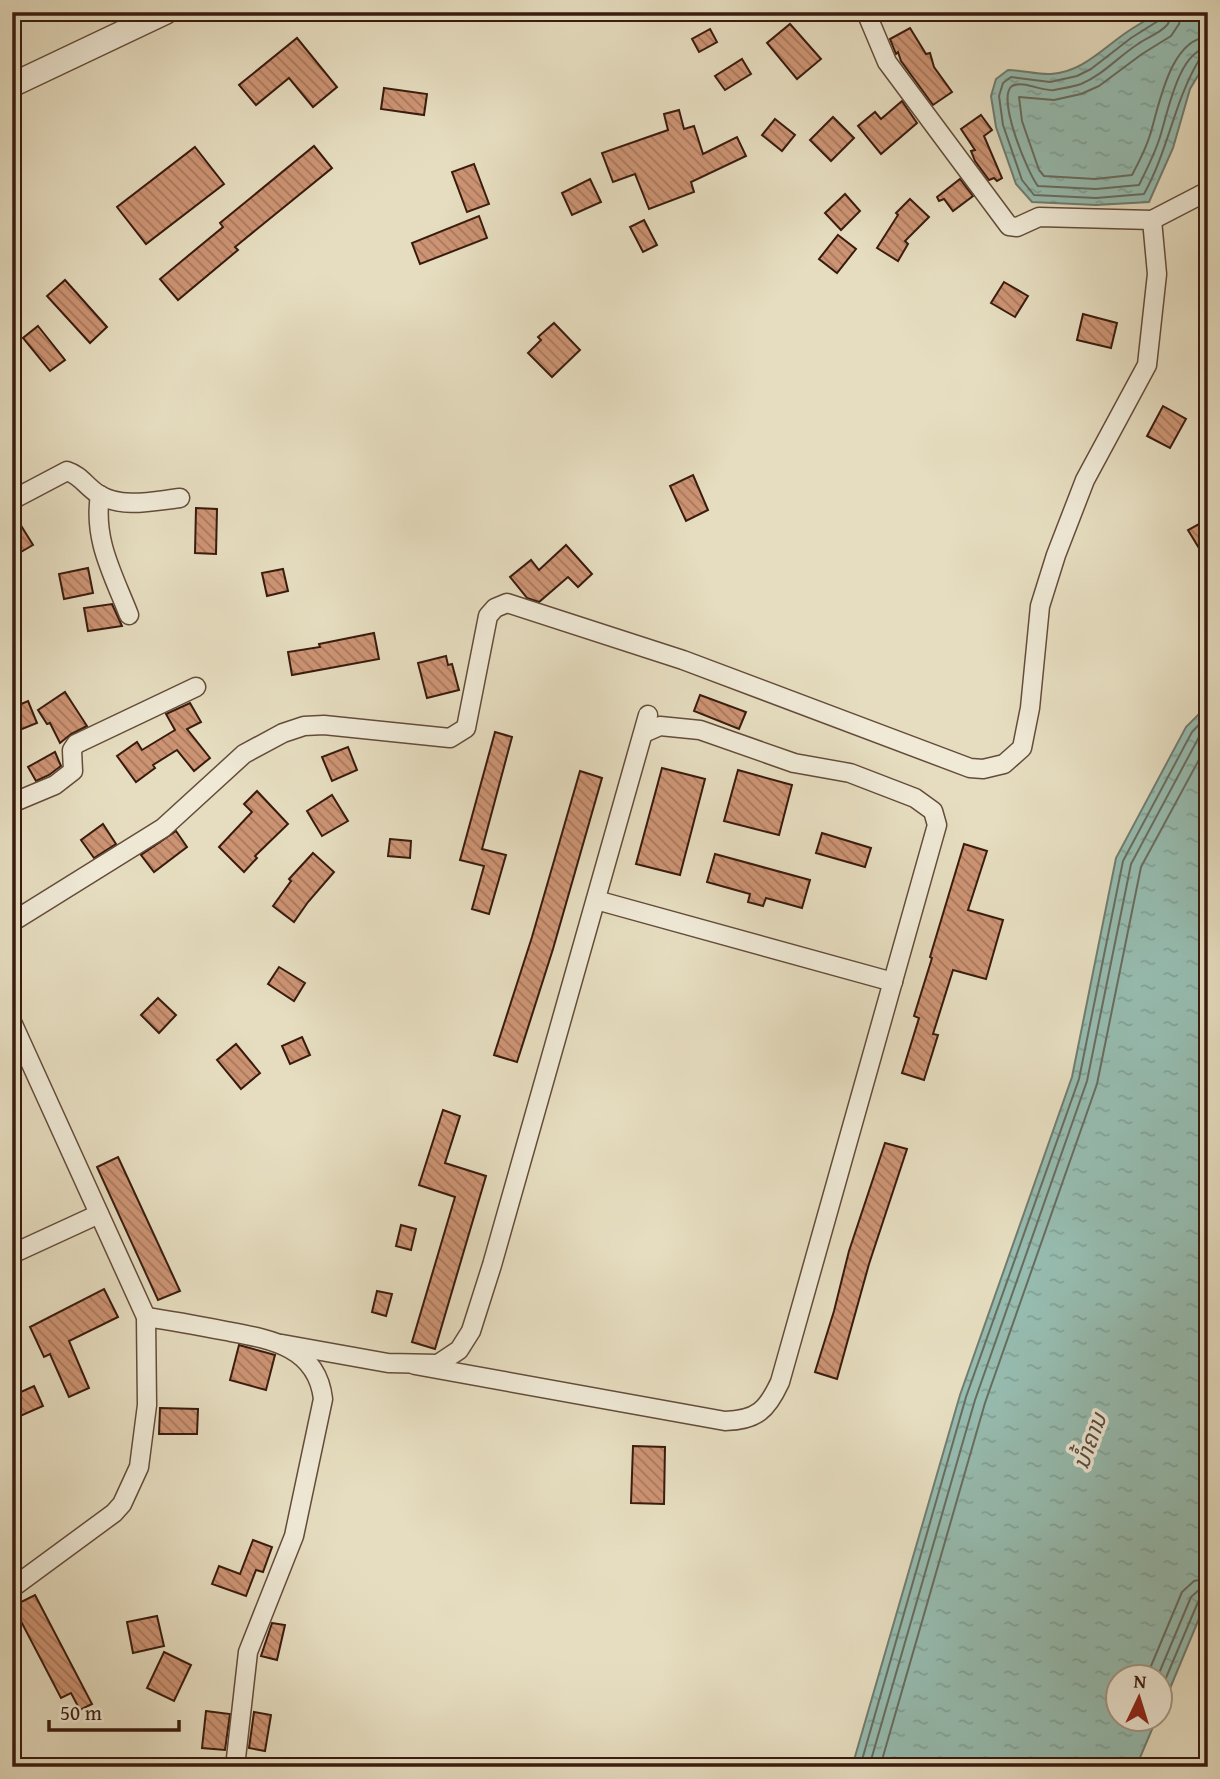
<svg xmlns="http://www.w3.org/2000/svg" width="1220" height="1779" viewBox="0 0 1220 1779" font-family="'Gentium Book Plus','Noto Sans Lao',serif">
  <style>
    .water { fill: url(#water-ripples); stroke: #717c6f; stroke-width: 2 }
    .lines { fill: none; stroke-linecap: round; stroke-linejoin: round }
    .shore { stroke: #686c5f; stroke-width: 2 }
    .building { fill: url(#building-back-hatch); stroke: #391b0e; stroke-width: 2 }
    .minor-casing { stroke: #644c3a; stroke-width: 21 }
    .tertiary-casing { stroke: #644c3a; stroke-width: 26 }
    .minor { stroke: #efe9d6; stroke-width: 18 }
    .tertiary { stroke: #efe9d6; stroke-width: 23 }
    .labels { text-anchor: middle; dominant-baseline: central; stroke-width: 7; stroke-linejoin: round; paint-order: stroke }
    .water-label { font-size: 23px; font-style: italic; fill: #554b3f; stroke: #efe9d6 }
  </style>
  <defs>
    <pattern id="water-ripples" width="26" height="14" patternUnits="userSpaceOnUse" patternTransform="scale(1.75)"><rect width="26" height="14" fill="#96bcb0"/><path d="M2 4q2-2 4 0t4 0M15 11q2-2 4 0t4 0" fill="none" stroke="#82a196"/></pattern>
    <pattern id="building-back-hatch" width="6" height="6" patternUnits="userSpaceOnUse" patternTransform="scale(1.75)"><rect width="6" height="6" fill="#cd9474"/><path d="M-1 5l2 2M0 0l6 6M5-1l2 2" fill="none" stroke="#a7785e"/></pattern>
  </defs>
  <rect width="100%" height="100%" fill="#e6ddc0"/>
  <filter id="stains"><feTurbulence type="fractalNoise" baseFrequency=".00286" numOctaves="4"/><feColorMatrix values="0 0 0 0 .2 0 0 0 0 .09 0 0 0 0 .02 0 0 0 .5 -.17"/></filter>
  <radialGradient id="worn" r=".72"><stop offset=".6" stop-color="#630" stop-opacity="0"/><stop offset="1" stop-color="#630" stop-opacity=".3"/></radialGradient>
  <g class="water">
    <path d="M 1159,12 L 1208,12 L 1208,59 L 1190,89 L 1173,148 L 1149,202 L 1096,205 L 1032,202 L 1016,184 L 996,127 L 991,96 L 996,79 L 1008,70 C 1022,70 1038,75 1051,74 C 1082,72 1102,49 1127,32 C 1137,25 1149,19 1159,12 Z"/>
    <polygon points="1208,705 1208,1597 1161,1710 1160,1678 1118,1678 1118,1720 1156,1720 1136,1767 852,1767 960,1395 1072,1077 1116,858 1186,727"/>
  </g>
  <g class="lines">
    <g class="shore">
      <path d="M 1162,12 L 1158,21 L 1131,38 L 1091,69 L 1077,76 L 1050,82 L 1011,77 L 1003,83 L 999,96 L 1003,125 L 1022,180 L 1034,195 L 1096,198 L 1144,194 C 1168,151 1174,102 1199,60 L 1208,57"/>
      <path d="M 1171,12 C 1170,18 1170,23 1165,27 C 1158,34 1146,38 1138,44 C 1119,56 1103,75 1081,84 C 1073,87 1063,88 1054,90 C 1043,92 1023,80 1012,86 C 996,97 1028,174 1038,186 L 1096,189 L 1139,185 C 1146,171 1154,155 1159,140 C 1167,117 1178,50 1208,48"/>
      <path d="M 1181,12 L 1179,24 L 1171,36 L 1142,54 L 1099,86 L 1081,94 L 1054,100 L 1019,97 L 1022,121 L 1039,170 L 1044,176 L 1095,179 L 1132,175 C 1139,162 1146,148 1150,135 C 1159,106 1170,39 1208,37"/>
      <polyline points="1146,1678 1182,1592 1194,1581 1208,1578"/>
      <polyline points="1157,1678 1191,1597 1199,1590 1208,1589"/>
      <polyline points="1160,1692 1198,1602 1202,1598 1208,1598"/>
      <polyline points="860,1767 966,1397 1079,1079 1123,861 1192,732 1208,715"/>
      <polyline points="869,1767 975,1400 1087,1081 1131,864 1199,737 1208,727"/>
      <polyline points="880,1767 985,1403 1097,1084 1141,867 1208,743"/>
    </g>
  </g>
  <g class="building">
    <polygon points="790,24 821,59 797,79 767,43"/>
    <polygon points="910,28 926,54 930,53 934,67 952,92 933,105 901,61 898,52 896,54 890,39"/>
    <polygon points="710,29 717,42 699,52 692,39"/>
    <polygon points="297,38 337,87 313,107 289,78 256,105 239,85"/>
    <polygon points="742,59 751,74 725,90 715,76"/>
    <polygon points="384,88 427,94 424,115 381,109"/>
    <polygon points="902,101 917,123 881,154 858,126 875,112 881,119"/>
    <polygon points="679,110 684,129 694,126 703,154 737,137 746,156 691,182 694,192 649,209 635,174 613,182 602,153 668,130 664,114"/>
    <polygon points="981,115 992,130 984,136 1002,178 997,181 994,178 989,180 975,161 971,151 975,150 961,129"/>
    <polygon points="833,117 854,138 831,161 810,140"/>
    <polygon points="775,119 795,135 782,151 762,135"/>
    <polygon points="314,146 332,168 235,247 238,250 178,300 160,279 223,227 220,223"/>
    <polygon points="195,147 224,184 146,244 117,207"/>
    <polygon points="474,164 489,204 467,212 452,172"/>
    <polygon points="590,179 601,202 572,215 562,193"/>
    <polygon points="960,179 973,196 953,211 944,199 939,201 937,197"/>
    <polygon points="845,194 860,211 841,230 825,213"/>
    <polygon points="910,199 929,217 905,241 908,244 898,261 877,248 898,215 896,213"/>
    <polygon points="479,216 487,238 420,264 412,243"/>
    <polygon points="644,220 657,245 643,252 630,227"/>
    <polygon points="838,235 856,249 837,273 819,259"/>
    <polygon points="65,280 107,327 90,343 47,296"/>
    <polygon points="1004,282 1028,296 1015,317 991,303"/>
    <polygon points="1083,314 1117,323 1111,348 1077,340"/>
    <polygon points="554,323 580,350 552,377 528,353 541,340 538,337"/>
    <polygon points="38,326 65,360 50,371 23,338"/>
    <polygon points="1163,406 1186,419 1170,448 1147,436"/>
    <polygon points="693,475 708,510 686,521 670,486"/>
    <polygon points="196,508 217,509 216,554 195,553"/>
    <polygon points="12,511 33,545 12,557"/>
    <polygon points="1208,519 1208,563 1188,530"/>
    <polygon points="566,545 592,574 578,587 568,577 539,602 527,598 510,577 531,560 539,570"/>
    <polygon points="88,568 93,593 64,599 59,574"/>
    <polygon points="283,569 288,591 267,596 262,573"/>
    <polygon points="112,604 122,626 88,631 84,608"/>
    <polygon points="374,633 379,659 292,675 288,652 320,647 319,644"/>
    <polygon points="446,656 448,665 452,664 459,690 427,698 418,663"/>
    <polygon points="65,692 87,726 71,734 60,743 50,723 47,724 38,710"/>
    <polygon points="700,695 746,712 739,729 694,711"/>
    <polygon points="28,701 37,723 12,733 12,708"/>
    <polygon points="190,703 201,722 187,729 210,758 194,771 177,750 153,765 155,768 136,782 117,756 137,742 142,750 175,730 166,714"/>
    <polygon points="495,732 512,737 482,849 506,855 489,914 472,909 484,866 460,860"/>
    <polygon points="348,747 357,770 332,781 322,757"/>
    <polygon points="55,752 61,766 49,775 36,781 28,767"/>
    <polygon points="662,768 705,779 680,875 636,864"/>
    <polygon points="738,770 792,785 779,835 724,821"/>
    <polygon points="580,771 602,778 553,949 517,1062 494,1055 532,937"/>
    <polygon points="257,791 288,824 255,856 257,858 244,872 219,847 252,812 244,804"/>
    <polygon points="332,795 348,821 322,836 307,811"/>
    <polygon points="103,824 116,844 94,858 81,840"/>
    <polygon points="176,831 187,847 154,872 141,855"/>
    <polygon points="822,833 871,848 865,867 816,853"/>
    <polygon points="390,839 411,841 410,858 388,856"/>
    <polygon points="964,844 987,851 968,910 1003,920 986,979 953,970 933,1034 938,1035 924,1080 902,1073 919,1018 914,1016 932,958 930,957"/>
    <polygon points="313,853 334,872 308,902 294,922 273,906 291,881 289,879"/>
    <polygon points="715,854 810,880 802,908 766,898 763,906 748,902 750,894 707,882"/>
    <polygon points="279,967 305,983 294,1001 268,984"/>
    <polygon points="158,998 176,1015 159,1033 141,1015"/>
    <polygon points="302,1037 310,1055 290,1064 282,1046"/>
    <polygon points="236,1044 260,1073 241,1089 217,1060"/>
    <polygon points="443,1110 460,1116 445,1163 486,1176 435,1349 412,1342 455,1197 419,1185"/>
    <polygon points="885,1143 907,1149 869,1264 837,1379 815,1372 834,1311 849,1251"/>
    <polygon points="118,1157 180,1291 158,1300 97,1167"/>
    <polygon points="401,1225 416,1229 411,1250 396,1246"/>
    <polygon points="104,1289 118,1317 69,1341 89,1388 69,1397 50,1354 44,1357 30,1327"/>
    <polygon points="377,1291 392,1294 386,1316 372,1312"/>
    <polygon points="239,1345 275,1355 266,1390 230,1380"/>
    <polygon points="34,1386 43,1406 18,1417 12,1404 12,1396"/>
    <polygon points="160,1408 198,1409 197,1434 159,1434"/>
    <polygon points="633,1446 665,1447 664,1504 631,1503"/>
    <polygon points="253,1540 272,1547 263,1572 256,1570 246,1596 212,1584 219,1566 240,1574"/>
    <polygon points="35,1595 92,1704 80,1710 71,1693 61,1698 13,1606"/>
    <polygon points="157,1616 164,1646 133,1653 127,1622"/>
    <polygon points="272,1623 285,1625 277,1660 261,1656"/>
    <polygon points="164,1652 191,1665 174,1701 147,1688"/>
    <polygon points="206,1711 230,1714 225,1750 202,1748"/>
    <polygon points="254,1712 271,1715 265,1751 249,1748"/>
  </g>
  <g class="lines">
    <defs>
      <g id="minor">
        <polyline points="866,12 887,62 1009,226 1017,227 1039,217 1152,220 1208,191"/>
        <path d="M 100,495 C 93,540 113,574 129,615"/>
        <path d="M 12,500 L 67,471 C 80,475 87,487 98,494 C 122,509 153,501 180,498"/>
        <polyline points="12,803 55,785 73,771 72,750 76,744 196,687"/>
        <polyline points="596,900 893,982"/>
        <polyline points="12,922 163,828 244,754 283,733 304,726 324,725 450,738 466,728 488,616 495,608 507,603 683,660 970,768 983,769 1004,764 1022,748 1030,708 1040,606 1056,555 1085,480 1147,365 1157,274 1152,220"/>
        <polyline points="12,1022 146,1317 147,1405 139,1467 122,1504 114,1513 12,1588"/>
        <polyline points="12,1254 99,1214"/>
        <path d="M 146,1317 C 173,1321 200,1326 226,1331 C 269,1339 317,1346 323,1399 L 294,1536 L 248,1652 L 235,1767"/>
        <polyline points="282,1344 388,1363 438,1364 459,1350 471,1331 492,1265 648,715"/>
        <path d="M 415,1365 L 725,1421 C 757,1420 767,1410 780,1382 L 937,825 L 933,811 L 915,798 L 850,773 L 794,763 L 700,730 L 660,726 L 644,733"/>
      </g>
      <polyline id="tertiary" points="12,85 166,12"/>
    </defs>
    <use href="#minor" class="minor-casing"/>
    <use href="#tertiary" class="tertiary-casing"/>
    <use href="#minor" class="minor"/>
    <use href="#tertiary" class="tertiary"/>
  </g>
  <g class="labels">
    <g class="water-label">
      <text transform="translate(1089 1441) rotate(-70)">ນ້ຳຄານ</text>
    </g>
  </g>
  <rect width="1220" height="1779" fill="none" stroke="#e6ddc0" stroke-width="42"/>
  <rect x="14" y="14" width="1192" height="1751" fill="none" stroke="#391b0e" stroke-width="3.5"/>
  <rect x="21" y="21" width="1178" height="1737" fill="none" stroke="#391b0e" stroke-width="2"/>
  <g transform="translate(1139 1698) rotate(4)"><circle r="33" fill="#efe9d6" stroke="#a69786" stroke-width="2"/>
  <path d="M0-5L12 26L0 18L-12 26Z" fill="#8f2418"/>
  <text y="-10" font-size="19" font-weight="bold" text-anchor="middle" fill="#391b0e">N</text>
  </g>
  <path d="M49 1720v10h130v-10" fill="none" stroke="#391b0e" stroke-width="3.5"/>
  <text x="60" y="1720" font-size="21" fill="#391b0e" stroke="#efe9d6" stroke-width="5" paint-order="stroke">50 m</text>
  <rect width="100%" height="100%" filter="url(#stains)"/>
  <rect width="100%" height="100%" fill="url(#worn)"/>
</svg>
